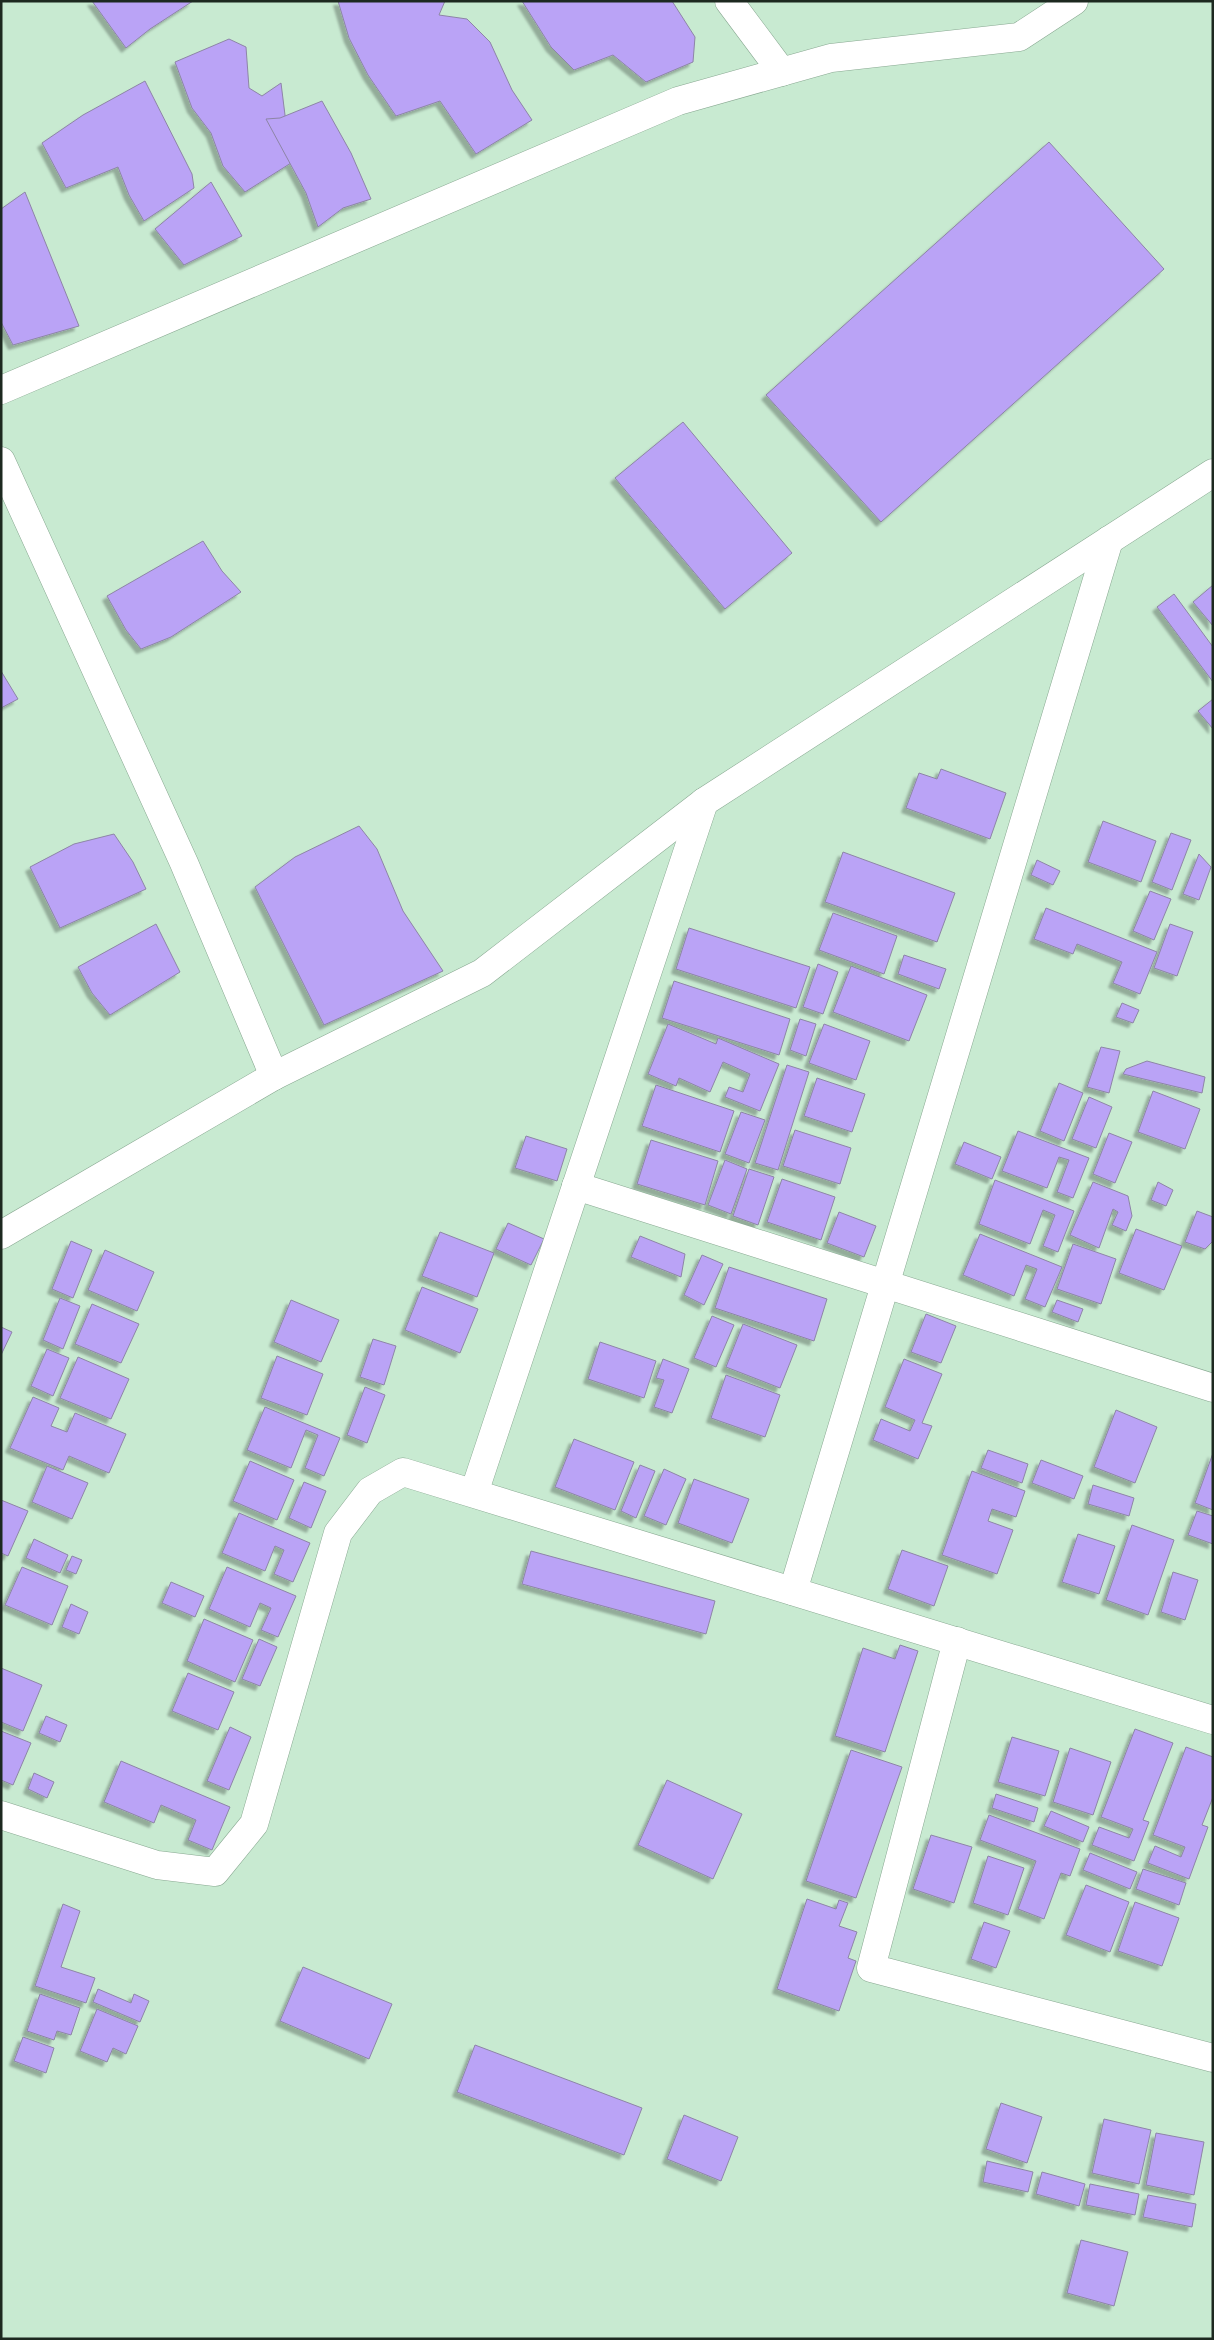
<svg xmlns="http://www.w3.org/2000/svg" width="1214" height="2340" viewBox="0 0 1214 2340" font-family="'PT Sans',sans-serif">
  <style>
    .building { fill: #baa3f6; stroke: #8d85a6; filter: url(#shadow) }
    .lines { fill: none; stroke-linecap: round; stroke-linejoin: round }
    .minor-casing { stroke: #88a891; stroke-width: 29 }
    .minor { stroke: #fff; stroke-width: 28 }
  </style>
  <defs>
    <filter id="shadow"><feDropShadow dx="-4.5" dy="4.5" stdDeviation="1" flood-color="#0004"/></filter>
  </defs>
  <rect width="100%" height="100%" fill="#c8ead1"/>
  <g class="building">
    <polygon points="92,1 193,1 150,29 126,48"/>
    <polygon points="338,1 445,1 439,15 467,19 490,42 512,90 532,120 476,154 440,101 396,116 368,75 349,38"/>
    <polygon points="522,1 672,1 695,37 693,62 646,82 613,55 574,70 551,47"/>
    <polygon points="229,39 246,47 249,88 262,96 281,83 291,163 245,192 223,166 211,133 192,108 175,62"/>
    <polygon points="145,81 192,174 194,188 144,221 129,195 118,167 66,188 42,143 83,115"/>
    <polygon points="322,101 351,153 371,199 343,208 318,227 306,193 266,119 280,118"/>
    <polygon points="1049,142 1164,269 881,522 766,395"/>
    <polygon points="211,182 242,236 184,265 155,229"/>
    <polygon points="25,192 79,326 13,345 1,322 1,209"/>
    <polygon points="683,422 792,553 725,609 615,478"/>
    <polygon points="203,541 222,571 241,592 171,637 141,649 126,630 107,596"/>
    <polygon points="1213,585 1213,626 1193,602"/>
    <polygon points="1174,594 1213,647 1213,682 1157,607"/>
    <polygon points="1,671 18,699 1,708"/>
    <polygon points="1213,699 1213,729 1198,711"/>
    <polygon points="941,769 1006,793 990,839 906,808 919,773 937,779"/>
    <polygon points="1103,821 1156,841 1141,882 1088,862"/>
    <polygon points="359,826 377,849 403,911 443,971 324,1025 255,887 295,857"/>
    <polygon points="1171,833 1191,840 1172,890 1152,882"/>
    <polygon points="114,834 133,862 146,889 60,928 30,867 74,844"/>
    <polygon points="843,852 955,893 937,942 825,902"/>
    <polygon points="1199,854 1211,867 1199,900 1183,894"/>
    <polygon points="1037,860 1060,871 1053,885 1031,875"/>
    <polygon points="1150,891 1171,899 1154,940 1133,931"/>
    <polygon points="1046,908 1157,952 1140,994 1113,983 1122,962 1077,944 1073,954 1034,939"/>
    <polygon points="833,913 897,936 884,974 819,950"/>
    <polygon points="156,924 180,972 110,1015 92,993 78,967"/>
    <polygon points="1170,924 1193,932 1177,976 1154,968"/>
    <polygon points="689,928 810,967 796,1008 676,969"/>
    <polygon points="904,955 946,969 939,989 898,974"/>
    <polygon points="818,964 838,972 823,1014 803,1007"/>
    <polygon points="851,966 927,995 909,1041 833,1012"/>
    <polygon points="674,981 790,1019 779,1055 662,1018"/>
    <polygon points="1122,1003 1139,1010 1133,1023 1116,1017"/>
    <polygon points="800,1019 816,1024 806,1056 790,1050"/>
    <polygon points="668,1024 716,1044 718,1038 779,1064 760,1111 725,1097 729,1087 743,1092 750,1074 723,1062 710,1092 679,1078 676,1086 648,1074"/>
    <polygon points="824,1024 870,1041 856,1080 809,1063"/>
    <polygon points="1101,1047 1120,1051 1109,1093 1087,1087"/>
    <polygon points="1147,1061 1205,1077 1202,1093 1123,1074 1126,1069"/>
    <polygon points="787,1065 809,1072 778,1170 755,1163"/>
    <polygon points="817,1078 865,1094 852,1132 804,1116"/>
    <polygon points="1059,1083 1083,1093 1064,1141 1040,1131"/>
    <polygon points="656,1085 734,1111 720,1152 642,1126"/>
    <polygon points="1153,1091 1200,1109 1185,1149 1138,1132"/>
    <polygon points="1089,1097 1112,1107 1096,1148 1072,1139"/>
    <polygon points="741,1112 765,1120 749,1163 725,1154"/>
    <polygon points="795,1130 851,1148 840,1184 783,1166"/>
    <polygon points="1018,1131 1089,1158 1073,1198 1057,1192 1069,1160 1059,1157 1047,1188 1002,1171"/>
    <polygon points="1109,1133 1132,1142 1115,1183 1093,1174"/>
    <polygon points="526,1136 567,1149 557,1181 515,1168"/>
    <polygon points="651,1140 718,1161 705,1205 637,1184"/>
    <polygon points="964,1142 1001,1157 992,1179 955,1164"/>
    <polygon points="725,1160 747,1169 731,1214 708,1205"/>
    <polygon points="749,1169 774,1177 758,1225 733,1216"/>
    <polygon points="782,1179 835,1197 821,1240 767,1222"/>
    <polygon points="995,1180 1074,1211 1058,1252 1043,1246 1055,1215 1043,1210 1030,1244 979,1224"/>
    <polygon points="1093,1182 1128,1196 1132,1216 1126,1231 1112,1225 1118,1212 1113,1209 1099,1248 1070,1235"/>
    <polygon points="1158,1182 1173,1190 1166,1206 1151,1200"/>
    <polygon points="1197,1211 1213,1217 1213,1241 1205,1249 1185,1242"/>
    <polygon points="839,1212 876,1226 864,1257 827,1243"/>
    <polygon points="508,1223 544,1239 531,1265 496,1249"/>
    <polygon points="1136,1229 1182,1246 1164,1290 1119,1273"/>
    <polygon points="440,1232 494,1253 477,1297 422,1276"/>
    <polygon points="980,1234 1062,1267 1045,1307 1025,1299 1037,1269 1026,1265 1014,1296 963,1275"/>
    <polygon points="640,1236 685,1254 681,1277 631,1257"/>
    <polygon points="71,1241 92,1250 73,1298 52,1289"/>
    <polygon points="1073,1244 1116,1259 1101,1304 1057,1289"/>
    <polygon points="105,1250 154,1272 137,1311 88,1290"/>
    <polygon points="702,1255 723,1264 704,1305 684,1295"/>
    <polygon points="729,1267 827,1299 814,1341 715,1308"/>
    <polygon points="422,1287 478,1309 460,1353 405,1330"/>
    <polygon points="60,1298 80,1306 63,1349 43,1340"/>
    <polygon points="291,1300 339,1320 321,1362 274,1342"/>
    <polygon points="1057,1300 1083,1309 1078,1322 1052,1312"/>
    <polygon points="92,1304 139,1324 121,1363 75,1344"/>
    <polygon points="926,1314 956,1326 941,1363 911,1352"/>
    <polygon points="712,1316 734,1325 716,1367 694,1358"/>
    <polygon points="743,1324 797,1345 780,1388 726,1367"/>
    <polygon points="1,1327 12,1332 1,1355"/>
    <polygon points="373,1339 396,1346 384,1385 360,1377"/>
    <polygon points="600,1342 656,1361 644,1398 588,1379"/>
    <polygon points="47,1349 69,1358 53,1396 31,1386"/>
    <polygon points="277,1356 323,1374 307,1415 261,1398"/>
    <polygon points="78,1357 129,1379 111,1419 60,1398"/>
    <polygon points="663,1359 689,1369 672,1413 654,1407 664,1380 656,1378"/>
    <polygon points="904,1359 942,1374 922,1423 932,1426 918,1459 873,1440 881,1419 910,1431 915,1420 885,1407"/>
    <polygon points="726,1375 780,1395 765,1437 711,1418"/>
    <polygon points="365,1387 385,1395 367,1443 347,1435"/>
    <polygon points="33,1397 59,1408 51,1426 67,1432 75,1413 126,1434 109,1473 69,1456 63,1470 10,1448"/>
    <polygon points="265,1407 340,1438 324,1476 305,1468 318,1435 306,1430 291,1468 247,1450"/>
    <polygon points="1116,1410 1157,1427 1135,1483 1094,1467"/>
    <polygon points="574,1439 634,1462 615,1510 555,1487"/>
    <polygon points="988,1450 1028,1464 1022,1483 981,1468"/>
    <polygon points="1213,1453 1213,1510 1195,1503"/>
    <polygon points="1041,1460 1083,1476 1074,1499 1032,1483"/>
    <polygon points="250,1461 294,1480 277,1520 233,1501"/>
    <polygon points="640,1465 655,1471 636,1518 621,1511"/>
    <polygon points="47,1466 88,1483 72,1519 32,1502"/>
    <polygon points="664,1469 686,1479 666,1525 644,1516"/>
    <polygon points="972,1471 1025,1491 1016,1517 992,1509 988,1521 1013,1530 997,1574 942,1555"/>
    <polygon points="694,1479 749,1499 732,1543 678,1523"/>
    <polygon points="304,1482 326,1491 311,1528 289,1518"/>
    <polygon points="1093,1485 1134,1498 1129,1516 1088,1504"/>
    <polygon points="1,1500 28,1511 8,1556 1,1553"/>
    <polygon points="1197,1511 1213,1516 1213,1544 1188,1535"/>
    <polygon points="239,1513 310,1543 293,1582 274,1574 284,1550 275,1546 265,1571 222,1553"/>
    <polygon points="1132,1525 1174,1540 1148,1615 1106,1600"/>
    <polygon points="1078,1534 1115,1546 1099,1594 1062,1582"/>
    <polygon points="34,1539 68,1555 60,1573 26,1558"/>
    <polygon points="902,1550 948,1566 934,1606 888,1589"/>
    <polygon points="531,1551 715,1601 706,1634 522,1584"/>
    <polygon points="72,1556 82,1560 76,1574 66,1570"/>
    <polygon points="22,1567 68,1586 52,1625 5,1605"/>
    <polygon points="227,1567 296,1596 278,1637 261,1630 271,1608 260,1603 250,1627 209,1609"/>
    <polygon points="1173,1572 1198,1580 1185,1620 1161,1612"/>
    <polygon points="171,1582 204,1596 195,1617 162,1603"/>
    <polygon points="71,1604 88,1612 79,1634 62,1627"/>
    <polygon points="204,1619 253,1640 235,1682 187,1661"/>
    <polygon points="259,1639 277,1647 260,1686 242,1679"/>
    <polygon points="900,1645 918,1651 885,1752 835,1736 863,1648 895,1659"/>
    <polygon points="1,1668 42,1685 23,1731 1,1722"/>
    <polygon points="188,1673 234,1692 218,1730 172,1711"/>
    <polygon points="46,1716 67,1725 60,1742 39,1733"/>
    <polygon points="230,1727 251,1737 229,1790 207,1781"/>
    <polygon points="1135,1729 1173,1743 1143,1820 1149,1822 1134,1861 1092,1845 1099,1827 1129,1838 1133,1829 1101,1817"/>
    <polygon points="1,1731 31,1743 13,1785 1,1780"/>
    <polygon points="1012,1737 1059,1751 1045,1796 998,1782"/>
    <polygon points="1186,1747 1213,1757 1213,1797 1202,1825 1208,1827 1189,1879 1148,1863 1155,1846 1181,1857 1185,1847 1153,1835"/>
    <polygon points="1070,1748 1111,1762 1093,1815 1053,1802"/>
    <polygon points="851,1750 902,1767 856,1898 806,1881"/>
    <polygon points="121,1761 230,1807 212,1850 188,1840 196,1820 161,1805 154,1823 104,1802"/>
    <polygon points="34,1773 54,1782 47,1798 28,1789"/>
    <polygon points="667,1780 742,1814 713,1879 638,1845"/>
    <polygon points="996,1794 1038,1808 1034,1822 992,1808"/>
    <polygon points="1051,1811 1089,1827 1083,1842 1044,1826"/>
    <polygon points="989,1815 1080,1849 1070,1876 1061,1873 1044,1919 1018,1909 1036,1861 980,1840"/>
    <polygon points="931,1835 972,1847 954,1903 913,1889"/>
    <polygon points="1090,1853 1137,1872 1130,1889 1083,1870"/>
    <polygon points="988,1856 1024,1868 1008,1915 973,1903"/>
    <polygon points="1143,1869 1186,1883 1179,1905 1136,1889"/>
    <polygon points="1086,1885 1129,1902 1110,1952 1066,1935"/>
    <polygon points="807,1899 836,1909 839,1900 848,1903 839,1926 857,1932 848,1958 856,1961 839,2011 777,1989"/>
    <polygon points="1135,1902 1179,1918 1162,1966 1118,1951"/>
    <polygon points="63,1904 80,1911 61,1967 95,1978 86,2003 35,1986"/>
    <polygon points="984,1922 1010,1931 996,1968 971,1959"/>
    <polygon points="303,1967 392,2004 369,2059 280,2021"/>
    <polygon points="98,1989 131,2003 134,1994 149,2001 140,2022 93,2002"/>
    <polygon points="40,1994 80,2008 71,2035 57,2031 54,2040 27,2031"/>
    <polygon points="97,2009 138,2026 126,2054 113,2048 107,2062 80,2051"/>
    <polygon points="23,2037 54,2048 46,2073 14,2061"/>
    <polygon points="475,2045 642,2108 624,2155 457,2092"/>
    <polygon points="1001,2103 1042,2117 1027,2163 986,2149"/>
    <polygon points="684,2115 738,2137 721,2181 667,2159"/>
    <polygon points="1104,2119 1151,2130 1139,2184 1092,2173"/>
    <polygon points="1156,2133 1204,2142 1194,2195 1146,2185"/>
    <polygon points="987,2161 1033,2172 1028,2192 983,2182"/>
    <polygon points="1042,2172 1085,2184 1079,2206 1036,2194"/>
    <polygon points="1090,2184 1139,2194 1135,2215 1086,2205"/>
    <polygon points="1148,2195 1196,2204 1192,2227 1143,2217"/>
    <polygon points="1081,2240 1128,2252 1114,2306 1067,2293"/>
  </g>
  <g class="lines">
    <defs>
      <g id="minor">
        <polyline points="729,1 782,72"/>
        <polyline points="1,390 678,101 831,58 1019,37 1074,1"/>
        <polyline points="1,461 184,863 274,1076"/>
        <polyline points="576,1186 1213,1388"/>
        <polyline points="1,1235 274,1076 482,973 704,802 1213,473"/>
        <polyline points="474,1493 704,802"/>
        <polyline points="793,1591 1109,540"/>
        <polyline points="957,1641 871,1968 1213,2058"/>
        <polyline points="1,1815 157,1865 215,1872 254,1824 338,1533 370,1491 403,1472 1213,1720"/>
      </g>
    </defs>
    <use href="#minor" class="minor-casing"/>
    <use href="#minor" class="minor"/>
  </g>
  <rect width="1214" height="2340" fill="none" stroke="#1d2920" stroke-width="5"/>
</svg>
